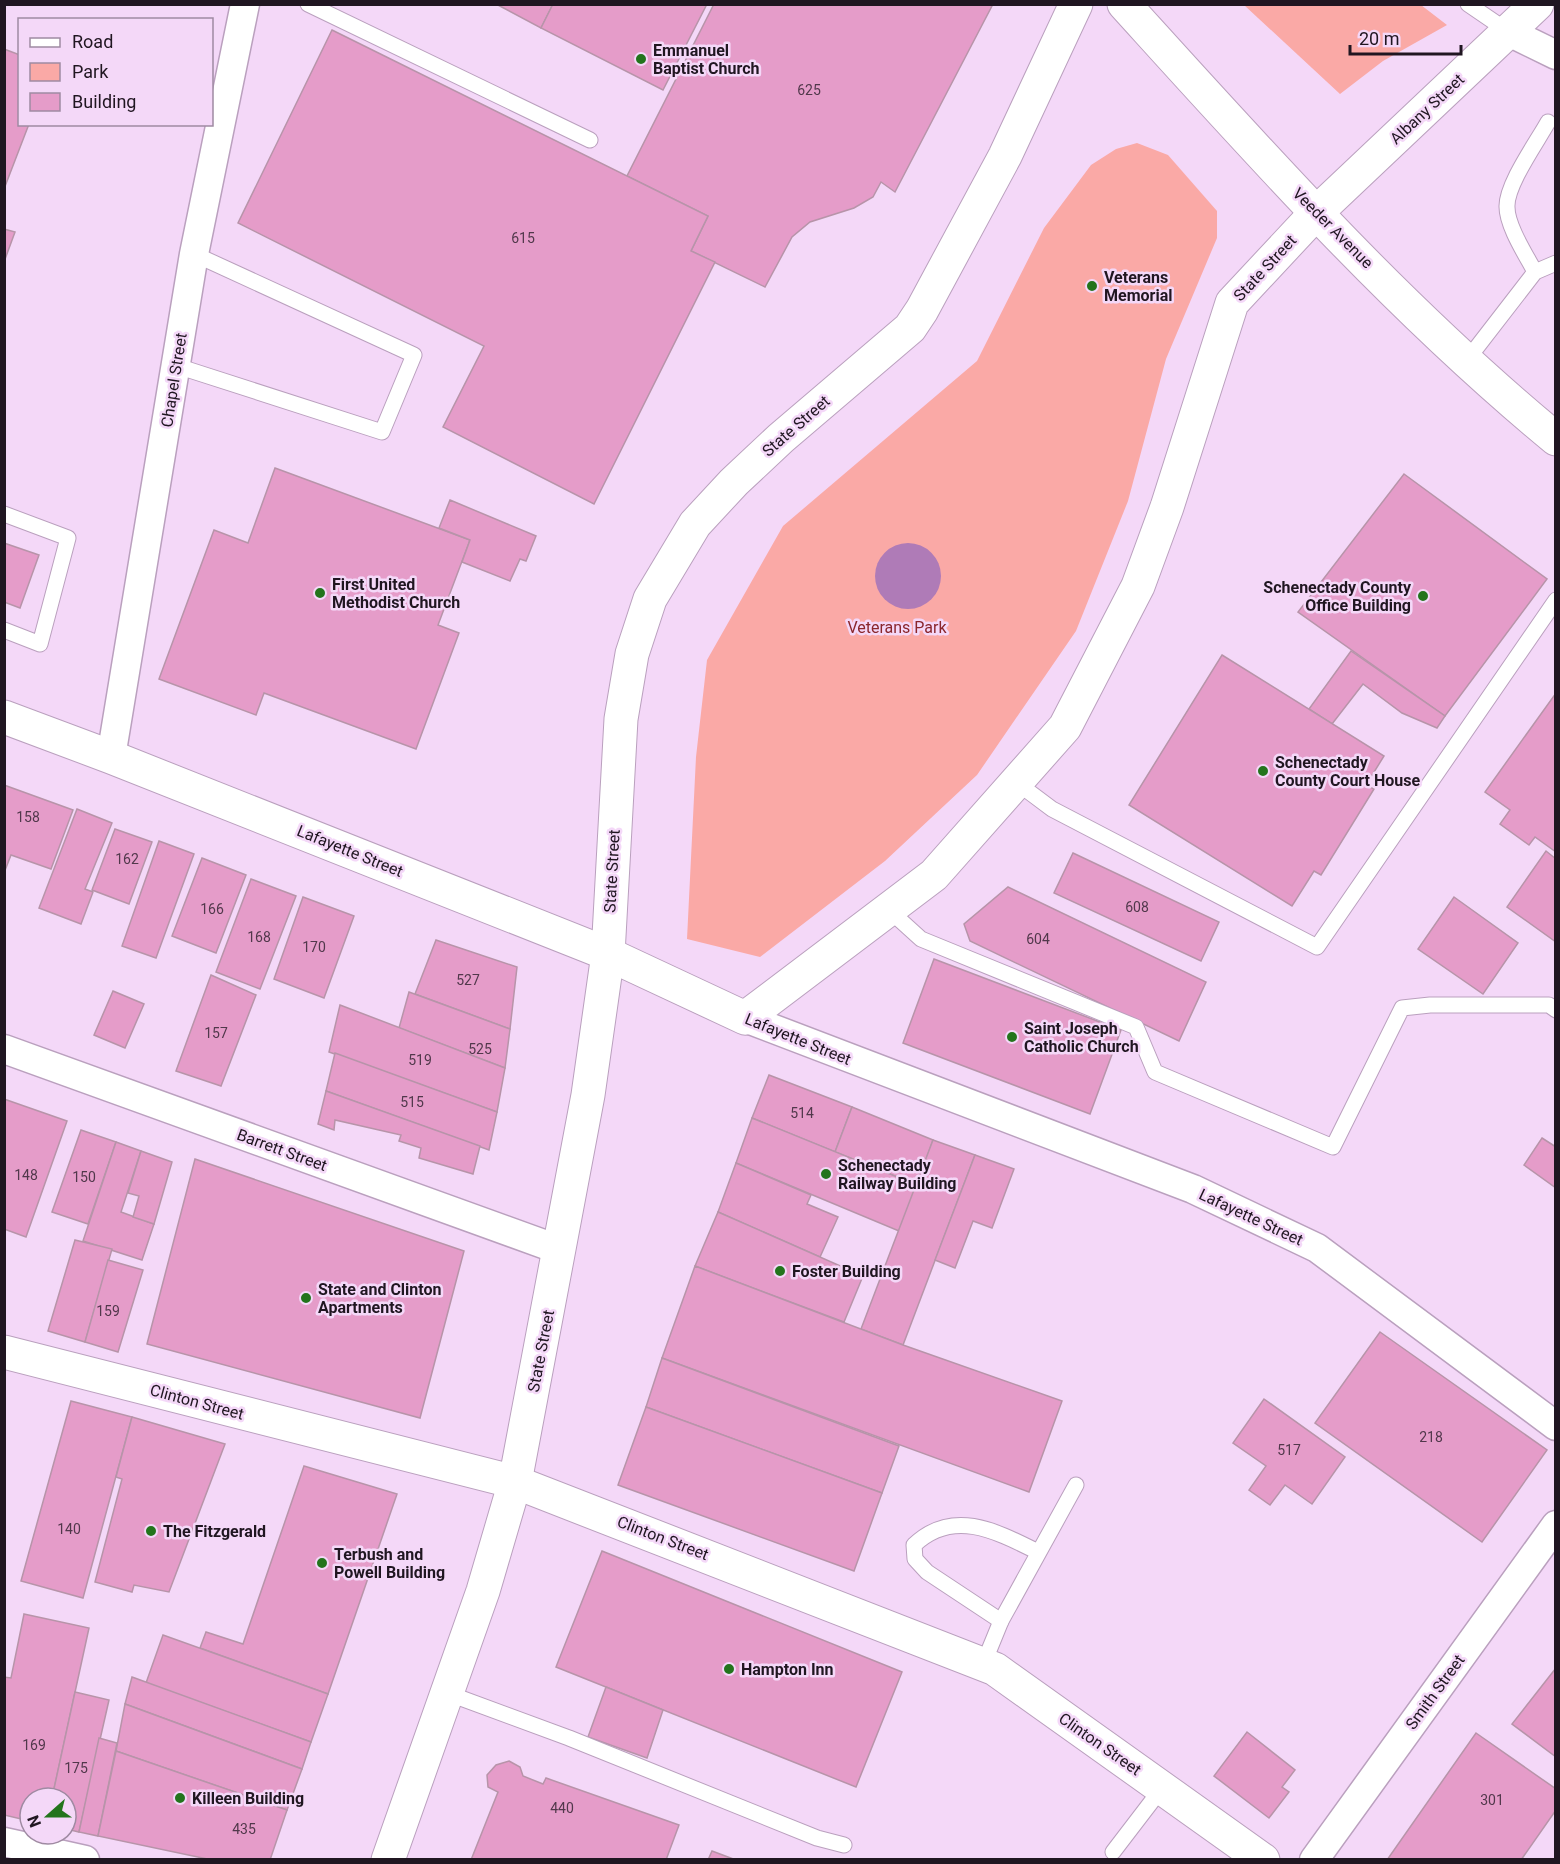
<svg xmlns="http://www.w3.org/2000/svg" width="1560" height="1864" viewBox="0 0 1560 1864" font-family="Roboto,sans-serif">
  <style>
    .green { fill: #faa9a6 }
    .water { fill: #af7bb7 }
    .building { fill: #e59cc9; stroke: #b794a9; stroke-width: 1.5 }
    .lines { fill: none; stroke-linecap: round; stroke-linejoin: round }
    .lane-casing { stroke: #baa0be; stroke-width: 17 }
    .street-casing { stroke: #baa0be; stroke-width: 31 }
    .secondary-casing { stroke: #baa0be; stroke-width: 35 }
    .primary-casing { stroke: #baa0be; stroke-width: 35 }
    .lane { stroke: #fff; stroke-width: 15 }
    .street { stroke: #fff; stroke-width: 28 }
    .secondary { stroke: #fff; stroke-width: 33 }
    .primary { stroke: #fff; stroke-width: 33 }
    .poi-dot { fill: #23741c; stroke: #f4d8f8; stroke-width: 2 }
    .labels { text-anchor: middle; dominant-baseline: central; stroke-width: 5; stroke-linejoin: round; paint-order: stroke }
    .number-label { font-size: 14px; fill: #51384b }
    .poi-label { font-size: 16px; font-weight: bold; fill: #201621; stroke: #f4d8f8; text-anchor: start }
    .street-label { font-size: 16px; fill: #201621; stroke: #f4d8f8 }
    .park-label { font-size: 16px; fill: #8a262c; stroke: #f4d8f8 }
  </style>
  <rect width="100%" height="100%" fill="#f4d8f8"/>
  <g class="green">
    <polygon points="1244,5 1421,5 1447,25 1383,61 1340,94"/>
    <polygon points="1137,143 1168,155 1217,211 1217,238 1166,359 1128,501 1076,631 977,775 885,861 760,957 687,939 696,757 707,660 783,526 977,361 1044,228 1091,165 1116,149"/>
  </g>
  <circle class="water" cx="908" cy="576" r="33"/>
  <g class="building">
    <polygon points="496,4 553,4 541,28"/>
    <polygon points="553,4 707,4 663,90 541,28"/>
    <polygon points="714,4 993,4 895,192 881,182 873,197 854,208 810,222 792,237 765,287 691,251 708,216 627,176"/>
    <polygon points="332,30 708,216 691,251 715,262 594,504 443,427 484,346 238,223"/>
    <polygon points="4,49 20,55 20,124 29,124 4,189"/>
    <polygon points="4,229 15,232 4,262"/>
    <polygon points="275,468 470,540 438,625 459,633 416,749 264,693 256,715 159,679 214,530 248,543"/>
    <polygon points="1404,474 1547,579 1445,716 1298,612"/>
    <polygon points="450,500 536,536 526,561 520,559 510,581 462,562 470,540 439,528"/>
    <polygon points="4,543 39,555 20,608 4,602"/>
    <polygon points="1351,651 1445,716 1437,728 1402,713 1363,684 1332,724 1309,709"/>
    <polygon points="1222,655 1384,756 1366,785 1374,789 1321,875 1314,871 1292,906 1129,805"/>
    <polygon points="1556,693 1556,852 1535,837 1529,845 1500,824 1510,810 1485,792"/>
    <polygon points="4,785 73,810 51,869 11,855 4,873"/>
    <polygon points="77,809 112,823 85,889 93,892 81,924 39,908"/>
    <polygon points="115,829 152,842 129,904 92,890"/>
    <polygon points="159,841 194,854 156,958 122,946"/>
    <polygon points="1546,851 1556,859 1556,942 1507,907"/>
    <polygon points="1073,853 1219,922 1201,961 1054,893"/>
    <polygon points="202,858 246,875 216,953 172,936"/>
    <polygon points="251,879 296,896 260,989 216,972"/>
    <polygon points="1008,887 1206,982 1179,1041 970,941 964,924"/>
    <polygon points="303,897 354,916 324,998 274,979"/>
    <polygon points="1454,897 1518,943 1483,994 1418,949"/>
    <polygon points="436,940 517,967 510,1029 415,994"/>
    <polygon points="934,959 1121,1030 1090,1114 903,1043"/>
    <polygon points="211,975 256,995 221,1086 176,1071"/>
    <polygon points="113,991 144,1004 125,1048 94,1035"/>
    <polygon points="409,992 510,1029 505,1068 399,1028"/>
    <polygon points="340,1005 505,1068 497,1112 329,1052"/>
    <polygon points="335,1053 497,1112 489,1150 326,1091"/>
    <polygon points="769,1075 852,1107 835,1152 752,1118"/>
    <polygon points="326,1091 480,1146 473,1174 419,1158 421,1148 399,1141 401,1135 335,1120 334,1130 318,1124"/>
    <polygon points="4,1099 67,1121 26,1237 4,1229"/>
    <polygon points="852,1107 933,1140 917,1185 835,1152"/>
    <polygon points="752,1118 917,1185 899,1231 736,1163"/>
    <polygon points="81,1130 116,1142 88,1224 52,1212"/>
    <polygon points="1542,1138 1556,1147 1556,1188 1524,1165"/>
    <polygon points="933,1140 975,1155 903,1345 861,1329"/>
    <polygon points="116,1142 141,1151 121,1212 154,1224 142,1260 83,1241"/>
    <polygon points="141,1151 172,1162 154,1224 133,1217 139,1196 128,1193"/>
    <polygon points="975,1155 1014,1169 992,1228 973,1221 955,1268 935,1260"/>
    <polygon points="195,1159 464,1251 420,1418 147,1344"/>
    <polygon points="736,1163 811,1195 807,1204 838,1217 820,1257 718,1212"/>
    <polygon points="718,1212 863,1276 844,1322 695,1266"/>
    <polygon points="75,1240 112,1249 85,1342 48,1331"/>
    <polygon points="108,1260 143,1270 118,1352 85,1342"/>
    <polygon points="695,1266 903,1345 1062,1401 1029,1492 662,1358"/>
    <polygon points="1380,1332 1547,1450 1482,1542 1315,1423"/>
    <polygon points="662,1358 899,1446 882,1493 646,1407"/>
    <polygon points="1264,1399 1345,1457 1312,1504 1285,1485 1270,1505 1249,1490 1266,1466 1233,1443"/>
    <polygon points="71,1401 132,1417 83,1598 21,1581"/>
    <polygon points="646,1407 882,1493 854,1571 618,1485"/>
    <polygon points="132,1417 225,1444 169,1592 134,1585 132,1592 95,1582 122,1479 116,1477"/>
    <polygon points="304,1466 397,1494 328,1694 200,1648 206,1632 243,1644"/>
    <polygon points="602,1551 902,1672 856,1787 556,1667"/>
    <polygon points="24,1614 89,1628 52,1798 30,1798 30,1821 4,1815 4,1677 11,1678"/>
    <polygon points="163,1635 328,1694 311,1742 146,1683"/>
    <polygon points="1556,1668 1556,1757 1512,1724"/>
    <polygon points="132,1677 311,1742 302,1769 125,1704"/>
    <polygon points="606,1687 663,1710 647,1758 588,1737"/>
    <polygon points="75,1692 109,1700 79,1832 66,1829 66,1798 52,1798"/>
    <polygon points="125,1704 302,1769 287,1810 116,1751"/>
    <polygon points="1247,1732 1295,1770 1282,1787 1289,1792 1269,1818 1214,1776"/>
    <polygon points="1476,1733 1556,1789 1556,1810 1521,1860 1387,1860"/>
    <polygon points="99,1738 117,1743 98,1836 79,1832"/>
    <polygon points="116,1751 287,1810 270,1860 212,1860 98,1836"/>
    <polygon points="509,1761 520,1767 523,1776 543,1784 546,1778 679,1825 666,1860 471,1860 498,1792 488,1787 487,1775 496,1765"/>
    <polygon points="712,1851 736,1860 708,1860"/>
  </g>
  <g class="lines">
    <defs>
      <g id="lane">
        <polyline points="308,4 590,140"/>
        <polyline points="1468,4 1509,32"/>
        <path d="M 1535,272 C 1526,255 1507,226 1507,207 C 1506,185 1537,142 1548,122"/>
        <polyline points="1467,360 1535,272 1556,263"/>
        <polyline points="177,366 382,432 414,355 194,254"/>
        <polyline points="4,514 68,538 40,644 4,630"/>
        <polyline points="1016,782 1052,809 1317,947 1556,600"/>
        <polyline points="889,910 921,939 1136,1027 1155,1072 1333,1147 1402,1008 1430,1005 1549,1005 1556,1010"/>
        <path d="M 1001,1621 L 927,1572 L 915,1559 L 914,1545 C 953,1508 996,1531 1038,1552"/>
        <polyline points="983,1665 1001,1621 1076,1485"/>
        <polyline points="447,1693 569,1738 817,1838 844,1845"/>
        <polyline points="1113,1852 1162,1788"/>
      </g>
      <g id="street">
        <polyline points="1509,32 1556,55"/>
        <polyline points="111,757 194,254 245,4"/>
        <polyline points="745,1018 1193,1189 1317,1248 1556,1426"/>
        <polyline points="4,1049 560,1250"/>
        <polyline points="4,1842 85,1860"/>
        <polyline points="1314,1860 1556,1525"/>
      </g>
      <g id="secondary">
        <path d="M 1124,4 C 1261,155 1398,309 1556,439"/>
        <polyline points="4,717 111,757 608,954 745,1018 934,875 1065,727 1138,586 1167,507 1232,303 1316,213 1537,4"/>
        <polyline points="4,1352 515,1482 995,1669 1263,1860"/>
      </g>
      <polyline id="primary" points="388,1860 483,1591 515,1482 588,1095 608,954 621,719 632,654 650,599 695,524 734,482 781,438 910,328 922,310 1005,156 1076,4"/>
    </defs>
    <use href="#lane" class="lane-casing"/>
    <use href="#street" class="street-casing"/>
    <use href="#secondary" class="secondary-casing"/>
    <use href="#primary" class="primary-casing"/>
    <use href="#lane" class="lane"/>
    <use href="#street" class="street"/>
    <use href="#secondary" class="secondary"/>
    <use href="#primary" class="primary"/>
  </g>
  <g class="poi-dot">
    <circle cx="641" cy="59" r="6"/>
    <circle cx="1092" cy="286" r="6"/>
    <circle cx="320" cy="593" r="6"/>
    <circle cx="1423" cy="596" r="6"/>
    <circle cx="1263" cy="771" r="6"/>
    <circle cx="1012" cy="1037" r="6"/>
    <circle cx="826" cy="1174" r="6"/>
    <circle cx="780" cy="1271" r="6"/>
    <circle cx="306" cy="1298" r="6"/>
    <circle cx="151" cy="1531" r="6"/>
    <circle cx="322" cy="1563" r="6"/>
    <circle cx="729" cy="1669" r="6"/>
    <circle cx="180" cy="1798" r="6"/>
  </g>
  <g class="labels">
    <g class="number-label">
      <text x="809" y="90">625</text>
      <text x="523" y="238">615</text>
      <text x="28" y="817">158</text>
      <text x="127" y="859">162</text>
      <text x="1137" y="907">608</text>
      <text x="212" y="909">166</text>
      <text x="259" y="937">168</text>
      <text x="1038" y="939">604</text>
      <text x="314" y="947">170</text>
      <text x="468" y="980">527</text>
      <text x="216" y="1033">157</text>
      <text x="480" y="1049">525</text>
      <text x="420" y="1060">519</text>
      <text x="412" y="1102">515</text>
      <text x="802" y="1113">514</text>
      <text x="26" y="1175">148</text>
      <text x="84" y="1177">150</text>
      <text x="108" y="1311">159</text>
      <text x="1431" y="1437">218</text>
      <text x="1289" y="1450">517</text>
      <text x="69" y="1529">140</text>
      <text x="34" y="1745">169</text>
      <text x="76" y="1768">175</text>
      <text x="1492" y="1800">301</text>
      <text x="562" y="1808">440</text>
      <text x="244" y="1829">435</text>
    </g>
    <g class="poi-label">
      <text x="653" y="50">Emmanuel<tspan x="653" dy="18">Baptist Church</tspan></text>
      <text x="1104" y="277">Veterans<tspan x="1104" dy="18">Memorial</tspan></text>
      <text x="332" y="584">First United<tspan x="332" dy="18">Methodist Church</tspan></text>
      <text x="1411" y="587" text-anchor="end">Schenectady County<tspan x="1411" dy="18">Office Building</tspan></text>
      <text x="1275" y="762">Schenectady<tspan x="1275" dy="18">County Court House</tspan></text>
      <text x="1024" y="1028">Saint Joseph<tspan x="1024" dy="18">Catholic Church</tspan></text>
      <text x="838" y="1165">Schenectady<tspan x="838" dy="18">Railway Building</tspan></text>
      <text x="792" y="1271">Foster Building</text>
      <text x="318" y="1289">State and Clinton<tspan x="318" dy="18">Apartments</tspan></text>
      <text x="163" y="1531">The Fitzgerald</text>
      <text x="334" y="1554">Terbush and<tspan x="334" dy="18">Powell Building</tspan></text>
      <text x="741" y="1669">Hampton Inn</text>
      <text x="192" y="1798">Killeen Building</text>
    </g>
    <g class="street-label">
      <text transform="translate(1427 109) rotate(-43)">Albany Street</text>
      <text transform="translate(1333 228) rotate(45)">Veeder Avenue</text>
      <text transform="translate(1265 268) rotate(-47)">State Street</text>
      <text transform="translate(174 380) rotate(-81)">Chapel Street</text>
      <text transform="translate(796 426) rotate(-41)">State Street</text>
      <text transform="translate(350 851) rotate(22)">Lafayette Street</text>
      <text transform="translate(612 871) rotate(-87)">State Street</text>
      <text transform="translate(798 1039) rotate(22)">Lafayette Street</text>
      <text transform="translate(282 1150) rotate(20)">Barrett Street</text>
      <text transform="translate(1251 1217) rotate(25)">Lafayette Street</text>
      <text transform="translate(541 1351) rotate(-79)">State Street</text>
      <text transform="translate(197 1402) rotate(15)">Clinton Street</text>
      <text transform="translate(663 1538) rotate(21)">Clinton Street</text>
      <text transform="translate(1435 1692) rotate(-54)">Smith Street</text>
      <text transform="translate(1100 1744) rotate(35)">Clinton Street</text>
    </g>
    <g class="park-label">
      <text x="897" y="627">Veterans Park</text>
    </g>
  </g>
  <rect width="1560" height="1864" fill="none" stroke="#201621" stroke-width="12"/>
  <rect x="18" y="18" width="195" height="108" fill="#f4d8f8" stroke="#9f8aa2" stroke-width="1.5"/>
  <rect x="30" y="38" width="30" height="9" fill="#ffffff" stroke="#9f8aa2" stroke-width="1.5"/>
  <text x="72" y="48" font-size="18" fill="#201621">Road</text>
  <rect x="30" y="63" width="30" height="18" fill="#faa9a6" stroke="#9f8aa2" stroke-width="1.5"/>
  <text x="72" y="78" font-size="18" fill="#201621">Park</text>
  <rect x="30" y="93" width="30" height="18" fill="#e59cc9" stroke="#9f8aa2" stroke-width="1.5"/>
  <text x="72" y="108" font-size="18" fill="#201621">Building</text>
  <g transform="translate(48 1816) rotate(249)"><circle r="28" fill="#f4d8f8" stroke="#9f8aa2" stroke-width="1.5"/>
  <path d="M0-4.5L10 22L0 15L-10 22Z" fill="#23741c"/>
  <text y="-9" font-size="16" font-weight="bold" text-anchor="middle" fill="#201621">N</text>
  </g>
  <path d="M1350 45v9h111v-9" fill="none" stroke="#201621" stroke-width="3"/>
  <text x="1359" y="45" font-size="18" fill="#201621" stroke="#f4d8f8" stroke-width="4.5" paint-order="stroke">20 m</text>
</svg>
